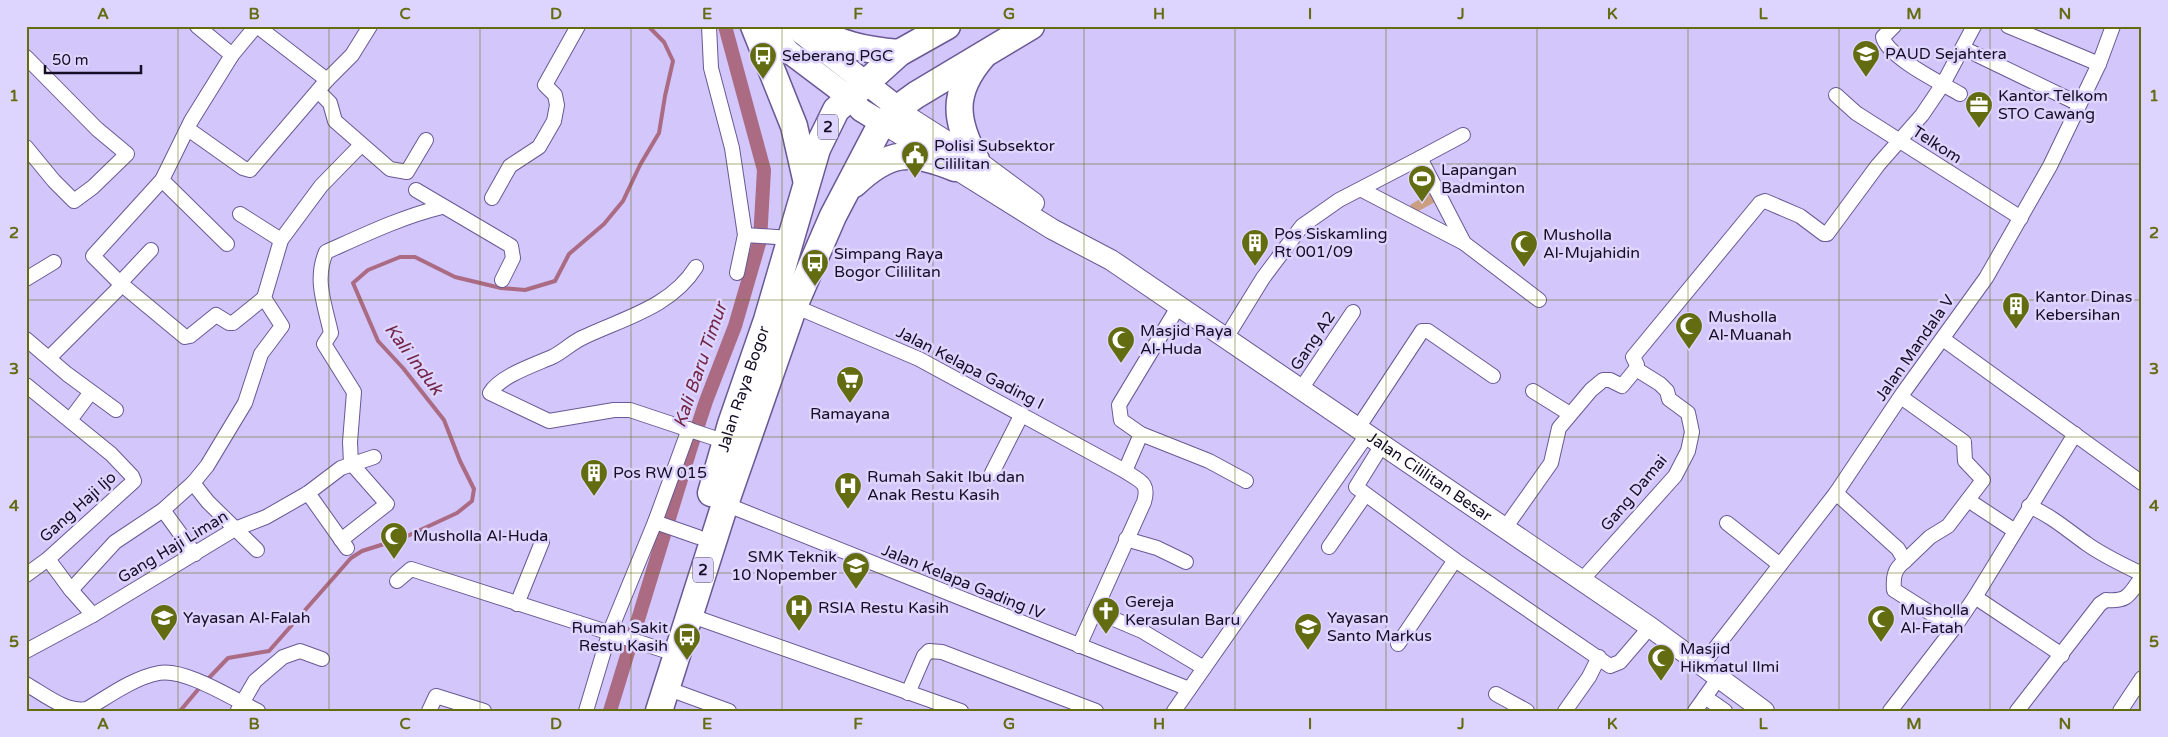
<svg xmlns="http://www.w3.org/2000/svg" width="2168" height="737" viewBox="0 0 2168 737" font-family="'Varela Round',sans-serif">
  <style>
    .green { fill: #cb9e80 }
    .lines { fill: none; stroke-linecap: round; stroke-linejoin: round }
    .stream { stroke: #aa6b83; stroke-width: 4 }
    .canal { stroke: #aa6b83; stroke-width: 14 }
    .street-casing { stroke: #6a5994; stroke-width: 16 }
    .secondary-casing { stroke: #6a5994; stroke-width: 22 }
    .primary-casing { stroke: #6a5994; stroke-width: 25 }
    .highway-casing { stroke: #6a5994; stroke-width: 29 }
    .street { stroke: #fff; stroke-width: 14 }
    .secondary { stroke: #fff; stroke-width: 20 }
    .primary { stroke: #fff; stroke-width: 22 }
    .highway { stroke: #fff; stroke-width: 26 }
    .grid { fill: none; stroke: #636c11; stroke-width: 1; stroke-opacity: 0.55 }
    .labels { text-anchor: middle; dominant-baseline: central; stroke-width: 5; stroke-linejoin: round; paint-order: stroke }
    .shield { fill: #ded5fe; stroke: #514a66; stroke-width: 1 }
    .shield-label { font-size: 15px; font-weight: bold; fill: #150e25 }
    .poi-label { font-size: 16px; fill: #150e25; stroke: #ded5fe; text-anchor: start }
    .street-label { font-size: 16px; fill: #150e25; stroke: #ded5fe }
    .water-label { font-size: 18px; font-style: italic; fill: #732548; stroke: #ded5fe }
    .neatline { fill: none; stroke: #636c11; stroke-width: 2 }
    .grid-label { font-size: 16px; text-anchor: middle; font-weight: bold; fill: #636c11 }
  </style>
  <rect width="100%" height="100%" fill="#d2c6fb"/>
  <g class="green">
    <polygon points="1427,174 1431,183 1415,192 1410,184"/>
    <polygon points="1430,193 1435,202 1415,213 1410,205"/>
  </g>
  <g class="lines">
    <g class="stream">
      <polyline points="206,681 228,658 269,651 351,558 362,551 403,538 457,513 472,501 474,489 460,461 444,420 403,368 378,341 353,283 368,270 400,257 415,257 455,277 501,288 525,290 555,281 569,254 604,224 623,201 640,165 659,133 665,96 673,61 664,42 648,26"/>
      <polyline points="180,711 201,686"/>
    </g>
    <polyline class="canal" points="610,711 690,450 706,401 735,326 760,240 764,170 725,26"/>
    <defs>
      <g id="street">
        <polyline points="197,26 232,55 191,121 162,180 93,256 120,283 185,337 190,336 216,315 229,323 233,323 264,298"/>
        <polyline points="257,26 327,80"/>
        <polyline points="709,26 711,68 732,148 745,235 737,273"/>
        <path d="M 1894,26 L 1883,37 C 1887,57 1943,84 1960,94"/>
        <polyline points="2008,26 2099,64"/>
        <polyline points="1963,48 2079,104"/>
        <polyline points="232,55 256,26"/>
        <polyline points="26,57 97,129 127,154 93,187 74,201 54,181 26,147"/>
        <polyline points="318,91 330,103 335,121 390,169 407,172 426,140"/>
        <polyline points="1836,95 1856,113 2021,218"/>
        <polyline points="188,129 243,168 250,170 327,80 352,55 370,26"/>
        <polyline points="1420,158 1463,135"/>
        <polyline points="162,180 227,244"/>
        <polyline points="416,190 511,246 513,258 502,280"/>
        <polyline points="1362,190 1464,243"/>
        <polyline points="492,198 510,166 539,147 554,121 557,105 555,95 545,85 578,26"/>
        <polyline points="240,214 281,240"/>
        <polyline points="745,235 791,238"/>
        <path d="M 696,267 C 671,307 624,318 584,337 C 572,342 563,352 552,357 C 534,365 500,376 490,393 L 549,421 L 614,410 L 630,410 L 726,442"/>
        <polyline points="26,279 54,262"/>
        <polyline points="120,283 151,250"/>
        <path d="M 794,306 L 919,359 L 1125,471 C 1139,481 1150,482 1144,502 L 1079,646"/>
        <polyline points="1178,307 1119,405 1121,420 1141,434 1209,461 1246,481"/>
        <polyline points="1226,338 1263,278 1302,226 1339,200 1420,158 1464,243 1539,300"/>
        <polyline points="26,339 67,374 116,410"/>
        <polyline points="1943,339 2142,483"/>
        <polyline points="49,358 117,290"/>
        <polyline points="1636,369 1637,365 1633,357 1760,203 1765,201 1800,216 1824,234 1827,234 1878,165 1922,115 1943,84 1974,26"/>
        <polyline points="26,385 111,454 132,476 134,481 48,559 26,575"/>
        <polyline points="1301,389 1353,312"/>
        <polyline points="1533,391 1570,414"/>
        <polyline points="1901,397 1964,442 1965,461 1983,480 1948,526 1930,537 1905,561"/>
        <polyline points="70,420 91,392"/>
        <polyline points="1358,428 1422,331 1428,331 1493,376"/>
        <polyline points="1382,445 1356,487 1455,560 1610,666 1620,662 1650,627"/>
        <polyline points="1125,471 1141,434"/>
        <polyline points="992,473 1022,414"/>
        <polyline points="193,483 207,466 245,403 261,354 282,326 264,298 281,240 321,186 361,145"/>
        <polyline points="308,493 347,548"/>
        <path d="M 1836,493 L 1898,549 L 1905,561 C 1894,569 1893,577 1894,590 L 1954,628"/>
        <polyline points="1968,500 2015,531"/>
        <polyline points="725,504 1189,689"/>
        <path d="M 2029,506 C 2053,517 2066,529 2087,544 C 2104,556 2123,565 2142,574"/>
        <polyline points="163,510 195,554"/>
        <polyline points="655,522 698,537"/>
        <polyline points="1727,523 1780,565"/>
        <polyline points="1505,528 1551,463 1559,428 1591,390 1603,380 1610,380 1622,386 1636,369"/>
        <polyline points="1126,539 1157,548 1186,562"/>
        <path d="M 341,540 L 387,504 L 351,463 L 350,442 L 354,392 L 324,344 L 331,333 C 325,305 314,280 326,252 C 364,235 401,217 442,207"/>
        <polyline points="1329,547 1365,495"/>
        <polyline points="48,559 71,590 93,615"/>
        <polyline points="397,581 411,569 663,650"/>
        <polyline points="1581,581 1675,476 1688,451 1692,432 1688,413 1669,399 1667,391 1660,384 1636,369"/>
        <polyline points="71,590 115,542 163,510 193,483 208,502 257,550"/>
        <polyline points="1975,597 2062,655"/>
        <polyline points="517,604 542,542"/>
        <polyline points="1095,611 1142,631 1204,668"/>
        <polyline points="689,615 961,711"/>
        <polyline points="1398,644 1455,560"/>
        <polyline points="26,651 93,615 235,529 266,517 308,493 341,468 374,457"/>
        <polyline points="1703,664 1836,493 1903,393 1986,278 2050,166 2099,64 2113,26"/>
        <path d="M 26,684 C 44,694 66,713 87,709 C 109,696 133,678 159,673 C 185,668 233,699 258,711"/>
        <polyline points="666,688 729,711"/>
        <polyline points="908,693 924,656 929,651 942,652 1096,711"/>
        <polyline points="1496,694 1527,711"/>
        <polyline points="1705,697 1725,711"/>
        <polyline points="238,710 255,681 283,657 300,651 322,659"/>
        <polyline points="429,711 436,696 484,711"/>
        <polyline points="586,711 609,634 655,522 689,429"/>
        <polyline points="1174,711 1367,435"/>
        <polyline points="1565,711 1589,677 1599,657"/>
        <polyline points="1695,711 1720,676"/>
        <polyline points="1890,711 1954,628 1975,597 2075,434"/>
        <path d="M 2017,711 L 2100,604 L 2106,600 C 2129,602 2129,594 2142,577"/>
        <polyline points="2120,711 2142,678"/>
      </g>
      <g id="secondary">
        <polyline points="898,108 907,116 976,160 1034,203"/>
        <path id="s1" d="M 884,124 L 1052,229 L 1111,260 L 1650,627 L 1764,711"/>
      </g>
      <g id="primary">
        <polyline points="767,26 789,52 850,98 861,110 884,124"/>
        <polyline points="793,26 898,108"/>
      </g>
      <g id="highway">
        <polyline points="754,26 794,126 806,179"/>
        <path d="M 810,26 C 839,45 865,50 899,53"/>
        <path d="M 976,160 C 955,121 951,93 982,57"/>
        <path d="M 854,184 C 890,150 910,150 955,168"/>
        <path id="s2" d="M 711,493 L 731,424 L 767,320 L 817,149 L 836,110 L 899,53 L 947,26"/>
        <polyline points="659,711 725,504 794,306 833,216 877,132 898,108 916,95 1031,26"/>
      </g>
    </defs>
    <use href="#street" class="street-casing"/>
    <use href="#secondary" class="secondary-casing"/>
    <use href="#primary" class="primary-casing"/>
    <use href="#highway" class="highway-casing"/>
    <use href="#street" class="street"/>
    <use href="#secondary" class="secondary"/>
    <use href="#primary" class="primary"/>
    <use href="#highway" class="highway"/>
  </g>
  <path class="grid" d="M 178,26 L 178,711M 329,26 L 329,711M 480,26 L 480,711M 631,26 L 631,711M 782,26 L 782,711M 933,26 L 933,711M 1084,26 L 1084,711M 1235,26 L 1235,711M 1386,26 L 1386,711M 1537,26 L 1537,711M 1688,26 L 1688,711M 1839,26 L 1839,711M 1990,26 L 1990,711M 26,164 L 2142,164M 26,300 L 2142,300M 26,437 L 2142,437M 26,573 L 2142,573"/>
  <defs>
    <symbol id="school-pin" viewBox="-11 -11 22 30"><path d="M0 17L-7.5 6A9.5 9.5 0 1 1 7.5 6Z" fill="#636c11" stroke="#ded5fe"/><path d="M0-5L7-2L0 1L-7-2ZM-4 1L0 2.5L4 1V4Q0 6-4 4Z" fill="#fff"/></symbol>
    <symbol id="bus-pin" viewBox="-11 -11 22 30"><path d="M0 17L-7.5 6A9.5 9.5 0 1 1 7.5 6Z" fill="#636c11" stroke="#ded5fe"/><path d="M-5-6H5V4H4V6H2V4H-2V6H-4V4H-5ZM-3.5-4V0h7V-4ZM-3.5 1.2v1.5H-2V1.2ZM2 1.2v1.5H3.5V1.2Z" fill="#fff"/></symbol>
    <symbol id="office-pin" viewBox="-11 -11 22 30"><path d="M0 17L-7.5 6A9.5 9.5 0 1 1 7.5 6Z" fill="#636c11" stroke="#ded5fe"/><path d="M-6-3h4V-5.5h4V-3h4V5H-6ZM-1-4.5V-3h2v-1.5ZM-6 0V1H6V0Z" fill="#fff"/></symbol>
    <symbol id="civic-pin" viewBox="-11 -11 22 30"><path d="M0 17L-7.5 6A9.5 9.5 0 1 1 7.5 6Z" fill="#636c11" stroke="#ded5fe"/><path d="M-.6-6.5H3V-4.5H.6V-3L4-1V1h2V6H-6V1h2V-1L-.6-3ZM-1.2 2.5V6h2.4V2.5Z" fill="#fff"/></symbol>
    <symbol id="stadium-pin" viewBox="-11 -11 22 30"><path d="M0 17L-7.5 6A9.5 9.5 0 1 1 7.5 6Z" fill="#636c11" stroke="#ded5fe"/><path d="M0-5a6.5 5 0 1 0 0 10a6.5 5 0 1 0 0-10ZM-3.5-1.8h7v3.6h-7Z" fill="#fff"/></symbol>
    <symbol id="building-pin" viewBox="-11 -11 22 30"><path d="M0 17L-7.5 6A9.5 9.5 0 1 1 7.5 6Z" fill="#636c11" stroke="#ded5fe"/><path d="M-4-6H4V6H1V3H-1V6H-4ZM-2.5-4.3h1.7v1.8h-1.7ZM.8-4.3h1.7v1.8H.8ZM-2.5-1h1.7V.8h-1.7ZM.8-1h1.7V.8H.8Z" fill="#fff"/></symbol>
    <symbol id="mosque-pin" viewBox="-11 -11 22 30"><path d="M0 17L-7.5 6A9.5 9.5 0 1 1 7.5 6Z" fill="#636c11" stroke="#ded5fe"/><path d="M3.5-4.9A6 6 0 1 0 3.5 4.9A5 5 0 1 1 3.5-4.9Z" fill="#fff"/></symbol>
    <symbol id="supermarket-pin" viewBox="-11 -11 22 30"><path d="M0 17L-7.5 6A9.5 9.5 0 1 1 7.5 6Z" fill="#636c11" stroke="#ded5fe"/><path d="M-6-5.5h2.5l.6 2H6L4.5 2H-2.5L-4.4-4H-6ZM-1.5 3.2a1.3 1.3 0 1 0 .1 0ZM3 3.2a1.3 1.3 0 1 0 .1 0Z" fill="#fff"/></symbol>
    <symbol id="hospital-pin" viewBox="-11 -11 22 30"><path d="M0 17L-7.5 6A9.5 9.5 0 1 1 7.5 6Z" fill="#636c11" stroke="#ded5fe"/><path d="M-5-5h3v3.5h4V-5h3V5h-3V1.5h-4V5h-3Z" fill="#fff"/></symbol>
    <symbol id="church-pin" viewBox="-11 -11 22 30"><path d="M0 17L-7.5 6A9.5 9.5 0 1 1 7.5 6Z" fill="#636c11" stroke="#ded5fe"/><path d="M-1.2-6h2.4v3.5h3.3v2.4h-3.3V6h-2.4V-.1h-3.3v-2.4h3.3Z" fill="#fff"/></symbol>
  </defs>
  <g fill-rule="evenodd">
    <use href="#school-pin" x="1850" y="38" width="32" height="43"/>
    <use href="#bus-pin" x="747" y="40" width="32" height="43"/>
    <use href="#office-pin" x="1963" y="89" width="32" height="43"/>
    <use href="#civic-pin" x="899" y="139" width="32" height="43"/>
    <use href="#stadium-pin" x="1406" y="163" width="32" height="43"/>
    <use href="#building-pin" x="1239" y="227" width="32" height="43"/>
    <use href="#mosque-pin" x="1508" y="228" width="32" height="43"/>
    <use href="#bus-pin" x="799" y="247" width="32" height="43"/>
    <use href="#building-pin" x="2000" y="290" width="32" height="43"/>
    <use href="#mosque-pin" x="1673" y="310" width="32" height="43"/>
    <use href="#mosque-pin" x="1105" y="324" width="32" height="43"/>
    <use href="#supermarket-pin" x="834" y="364" width="32" height="43"/>
    <use href="#building-pin" x="578" y="457" width="32" height="43"/>
    <use href="#hospital-pin" x="832" y="470" width="32" height="43"/>
    <use href="#mosque-pin" x="378" y="520" width="32" height="43"/>
    <use href="#school-pin" x="840" y="550" width="32" height="43"/>
    <use href="#hospital-pin" x="783" y="592" width="32" height="43"/>
    <use href="#church-pin" x="1090" y="595" width="32" height="43"/>
    <use href="#school-pin" x="148" y="602" width="32" height="43"/>
    <use href="#mosque-pin" x="1865" y="603" width="32" height="43"/>
    <use href="#school-pin" x="1292" y="611" width="32" height="43"/>
    <use href="#bus-pin" x="671" y="621" width="32" height="43"/>
    <use href="#mosque-pin" x="1645" y="642" width="32" height="43"/>
  </g>
  <g class="labels">
    <g class="shield">
      <rect x="818" y="114.5" width="20" height="25" rx="4"/>
      <rect x="693" y="557.5" width="20" height="25" rx="4"/>
    </g>
    <g class="shield-label">
      <text x="828" y="127">2</text>
      <text x="703" y="570">2</text>
    </g>
    <g class="poi-label">
      <text x="1885" y="54">PAUD Sejahtera</text>
      <text x="782" y="56">Seberang PGC</text>
      <text x="1998" y="96">Kantor Telkom<tspan x="1998" dy="18">STO Cawang</tspan></text>
      <text x="934" y="146">Polisi Subsektor<tspan x="934" dy="18">Cililitan</tspan></text>
      <text x="1441" y="170">Lapangan<tspan x="1441" dy="18">Badminton</tspan></text>
      <text x="1274" y="234">Pos Siskamling<tspan x="1274" dy="18">Rt 001/09</tspan></text>
      <text x="1543" y="235">Musholla<tspan x="1543" dy="18">Al-Mujahidin</tspan></text>
      <text x="834" y="254">Simpang Raya<tspan x="834" dy="18">Bogor Cililitan</tspan></text>
      <text x="2035" y="297">Kantor Dinas<tspan x="2035" dy="18">Kebersihan</tspan></text>
      <text x="1708" y="317">Musholla<tspan x="1708" dy="18">Al-Muanah</tspan></text>
      <text x="1140" y="331">Masjid Raya<tspan x="1140" dy="18">Al-Huda</tspan></text>
      <text x="850" y="414" text-anchor="middle">Ramayana</text>
      <text x="613" y="473">Pos RW 015</text>
      <text x="867" y="477">Rumah Sakit Ibu dan<tspan x="867" dy="18">Anak Restu Kasih</tspan></text>
      <text x="413" y="536">Musholla Al-Huda</text>
      <text x="837" y="557" text-anchor="end">SMK Teknik<tspan x="837" dy="18">10 Nopember</tspan></text>
      <text x="1125" y="602">Gereja<tspan x="1125" dy="18">Kerasulan Baru</tspan></text>
      <text x="818" y="608">RSIA Restu Kasih</text>
      <text x="1900" y="610">Musholla<tspan x="1900" dy="18">Al-Fatah</tspan></text>
      <text x="183" y="618">Yayasan Al-Falah</text>
      <text x="1327" y="618">Yayasan<tspan x="1327" dy="18">Santo Markus</tspan></text>
      <text x="668" y="628" text-anchor="end">Rumah Sakit<tspan x="668" dy="18">Restu Kasih</tspan></text>
      <text x="1680" y="649">Masjid<tspan x="1680" dy="18">Hikmatul Ilmi</tspan></text>
    </g>
    <g class="street-label">
      <text transform="translate(1937 145) rotate(33)">Telkom</text>
      <text transform="translate(1313 341) rotate(-56)">Gang A2</text>
      <text transform="translate(1915 348) rotate(-55)">Jalan Mandala V</text>
      <text transform="translate(970 368) rotate(27)">Jalan Kelapa Gading I</text>
      <text stroke="none"><textPath href="#s2" startOffset="109">Jalan Raya Bogor</textPath></text>
      <text stroke="none"><textPath href="#s1" startOffset="650">Jalan Cililitan Besar</textPath></text>
      <text transform="translate(1634 493) rotate(-50)">Gang Damai</text>
      <text transform="translate(78 507) rotate(-42)">Gang Haji Ijo</text>
      <text transform="translate(173 547) rotate(-31)">Gang Haji Liman</text>
      <text transform="translate(963 582) rotate(22)">Jalan Kelapa Gading IV</text>
    </g>
    <g class="water-label">
      <text transform="translate(414 359) rotate(53)">Kali Induk</text>
      <text transform="translate(700 365) rotate(-71)">Kali Baru Timur</text>
    </g>
  </g>
  <rect width="2168" height="737" fill="none" stroke="#ded5fe" stroke-width="55"/>
  <path d="M45 65v8h96v-8" fill="none" stroke="#150e25" stroke-width="2.5"/>
  <text x="52" y="65" font-size="15" fill="#150e25" stroke="#ded5fe" stroke-width="4" paint-order="stroke">50 m</text>
  <rect x="28" y="28" width="2112" height="682" class="neatline"/>
  <g class="grid-label">
    <text x="103" y="19">A</text>
    <text x="254" y="19">B</text>
    <text x="405" y="19">C</text>
    <text x="556" y="19">D</text>
    <text x="707" y="19">E</text>
    <text x="858" y="19">F</text>
    <text x="1009" y="19">G</text>
    <text x="1159" y="19">H</text>
    <text x="1310" y="19">I</text>
    <text x="1461" y="19">J</text>
    <text x="1612" y="19">K</text>
    <text x="1763" y="19">L</text>
    <text x="1914" y="19">M</text>
    <text x="2065" y="19">N</text>
    <text x="14" y="101">1</text>
    <text x="2154" y="101">1</text>
    <text x="14" y="238">2</text>
    <text x="2154" y="238">2</text>
    <text x="14" y="374">3</text>
    <text x="2154" y="374">3</text>
    <text x="14" y="511">4</text>
    <text x="2154" y="511">4</text>
    <text x="14" y="647">5</text>
    <text x="2154" y="647">5</text>
    <text x="103" y="729">A</text>
    <text x="254" y="729">B</text>
    <text x="405" y="729">C</text>
    <text x="556" y="729">D</text>
    <text x="707" y="729">E</text>
    <text x="858" y="729">F</text>
    <text x="1009" y="729">G</text>
    <text x="1159" y="729">H</text>
    <text x="1310" y="729">I</text>
    <text x="1461" y="729">J</text>
    <text x="1612" y="729">K</text>
    <text x="1763" y="729">L</text>
    <text x="1914" y="729">M</text>
    <text x="2065" y="729">N</text>
  </g>
</svg>
